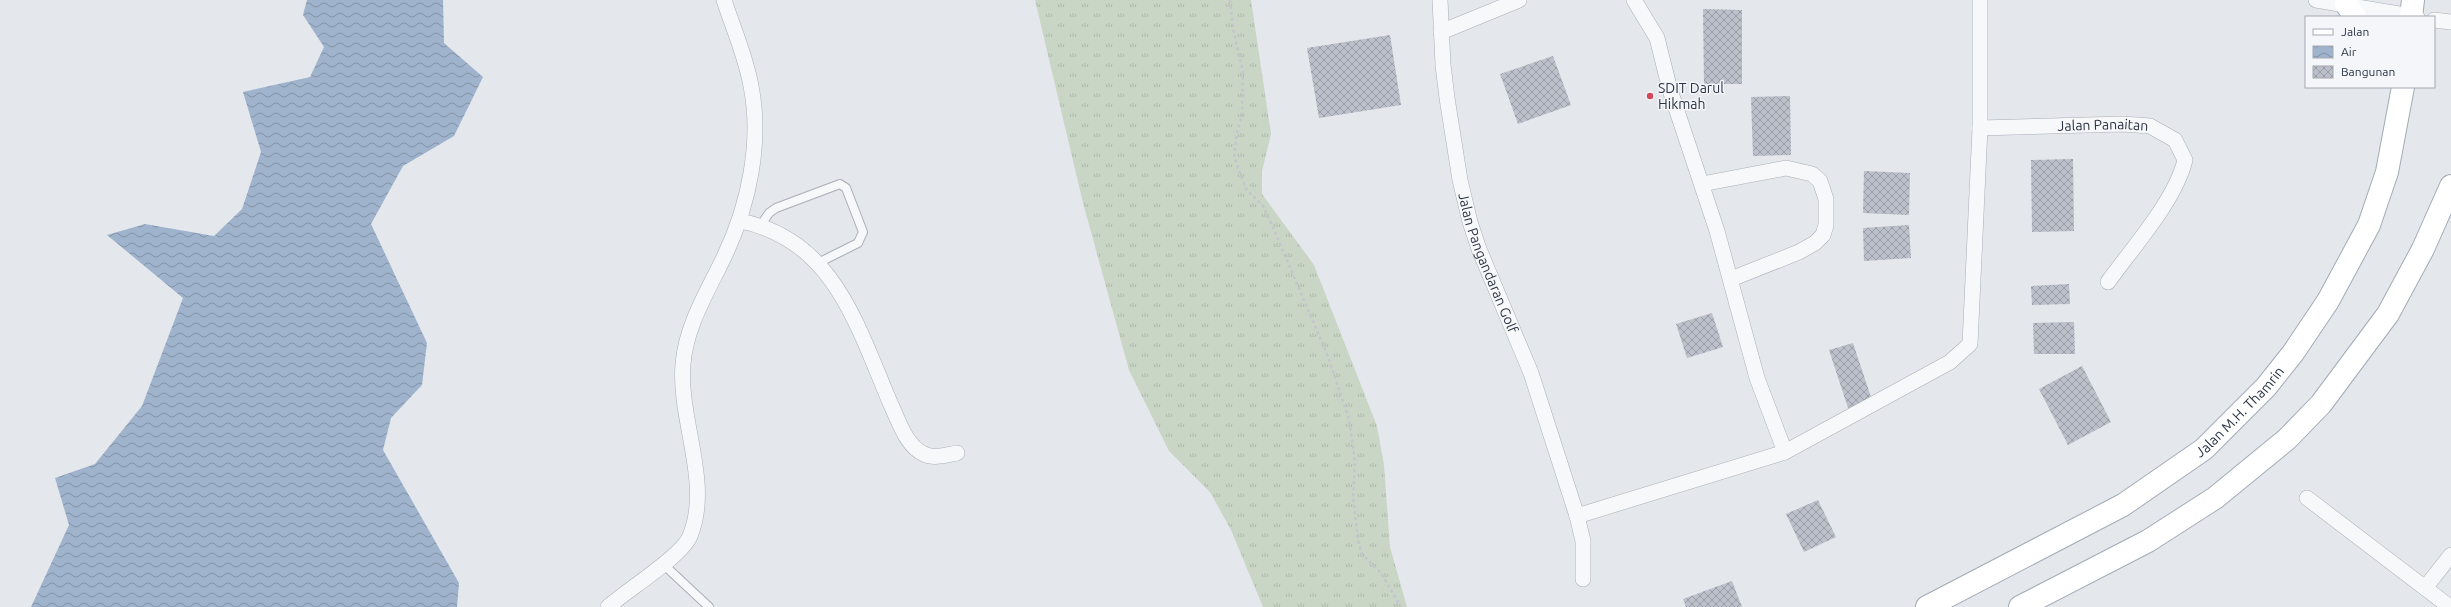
<svg xmlns="http://www.w3.org/2000/svg" width="2451" height="607" viewBox="0 0 2451 607" font-family="Ubuntu,sans-serif">
  <style>
    .grass { fill: url(#grass-tufts) }
    .water { fill: url(#water-waves) }
    .building { fill: url(#building-cross-hatch) }
    .lines { fill: none; stroke-linecap: round; stroke-linejoin: round }
    .lane-casing { stroke: #a9aeb7; stroke-width: 10 }
    .street-casing { stroke: #a9aeb7; stroke-width: 16 }
    .primary-casing { stroke: #a3abb8; stroke-width: 24 }
    .path { stroke: #c2c5cb; stroke-width: 2.5; stroke-dasharray: 3 3; stroke-linecap: butt }
    .lane { stroke: #f7f8fa; stroke-width: 8 }
    .street { stroke: #f7f8fa; stroke-width: 15 }
    .primary { stroke: #fff; stroke-width: 22 }
    .poi-dot { fill: #d1495b; stroke: #f4f6f9; stroke-width: 1.5 }
    .labels { text-anchor: middle; dominant-baseline: central; stroke-width: 3; stroke-linejoin: round; paint-order: stroke }
    .poi-label { font-size: 14px; fill: #2b3445; stroke: #f4f6f9; text-anchor: start }
    .street-label { font-size: 14px; fill: #2b3445; stroke: #f4f6f9 }
  </style>
  <defs>
    <pattern id="grass-tufts" width="24" height="20" patternUnits="userSpaceOnUse"><rect width="24" height="20" fill="#c9d6c5"/><path d="M3 7l-1-3M5 7V3M7 7l1-3M15 17l-1-3M17 17v-4M19 17l1-3" fill="none" stroke="#adb8ab"/></pattern>
    <pattern id="water-waves" width="16" height="10" patternUnits="userSpaceOnUse"><rect width="16" height="10" fill="#9fb4cc"/><path d="M0 5q4-4 8 0t8 0" fill="none" stroke="#8293a7"/></pattern>
    <pattern id="building-cross-hatch" width="8" height="8" patternUnits="userSpaceOnUse"><rect width="8" height="8" fill="#bbc0ca"/><path d="M0 0l8 8M0 8l8-8" fill="none" stroke="#989da6"/></pattern>
  </defs>
  <rect width="100%" height="100%" fill="#e4e7ec"/>
  <polygon class="grass" points="1035,0 1251,0 1271,134 1262,171 1262,194 1314,265 1377,426 1384,465 1390,547 1407,607 1263,607 1231,530 1210,492 1169,451 1129,370 1083,203"/>
  <polygon class="water" points="307,0 443,0 444,43 483,77 454,136 403,166 371,224 427,343 422,385 391,418 383,450 459,583 457,607 31,607 69,525 55,478 95,464 142,406 183,298 107,235 145,224 214,236 242,209 261,152 243,92 310,77 324,47 303,15"/>
  <g class="building">
    <polygon points="1703,9 1742,10 1742,84 1704,84"/>
    <polygon points="1390,35 1401,105 1319,118 1307,48"/>
    <polygon points="1553,56 1571,105 1518,124 1500,74"/>
    <polygon points="1790,96 1791,155 1753,156 1751,97"/>
    <polygon points="2073,159 2074,231 2032,232 2031,160"/>
    <polygon points="1864,171 1910,173 1909,215 1863,213"/>
    <polygon points="1909,225 1911,258 1864,261 1863,228"/>
    <polygon points="2069,284 2070,304 2032,305 2031,286"/>
    <polygon points="1712,313 1723,347 1687,358 1676,324"/>
    <polygon points="2074,322 2075,354 2034,354 2033,323"/>
    <polygon points="1853,343 1872,400 1848,408 1829,350"/>
    <polygon points="2082,366 2111,422 2068,445 2039,389"/>
    <polygon points="1818,500 1836,537 1804,552 1786,514"/>
    <polygon points="1732,581 1742,607 1686,607 1683,599"/>
  </g>
  <g class="lines">
    <defs>
      <g id="lane">
        <polyline points="761,225 769,213 776,208 840,184 846,188 863,232 858,243 818,263"/>
        <polyline points="663,564 709,607"/>
      </g>
      <g id="street">
        <path id="s1" d="M 1440,0 L 1443,65 L 1447,98 L 1460,180 L 1470,222 L 1479,249 L 1531,373 L 1577,516 L 1583,541 L 1583,579"/>
        <polyline points="1634,0 1657,38 1670,90 1717,231 1757,378 1785,452"/>
        <polyline points="2316,0 2417,17"/>
        <polyline points="2434,20 2451,22"/>
        <polyline points="1441,32 1519,0"/>
        <path id="s2" d="M 1980,128 L 2123,124 L 2150,126 L 2175,140 L 2185,160 C 2175,201 2133,247 2108,282"/>
        <polyline points="1702,184 1786,168 1812,174 1820,181 1826,199 1826,225 1823,235 1815,243 1799,252 1731,279"/>
        <path d="M 740,221 C 835,239 858,329 892,407 C 899,422 907,447 924,454 C 934,459 946,455 957,453"/>
        <polyline points="2307,498 2450,607"/>
        <polyline points="1577,516 1785,452 1950,362 1970,344 1980,128 1980,0"/>
        <polyline points="2425,588 2451,555"/>
        <path d="M 608,607 C 627,590 682,556 690,536 C 712,483 678,419 683,364 C 686,325 709,289 725,255 C 749,204 762,142 751,86 C 746,57 733,28 724,0"/>
      </g>
      <g id="primary">
        <polyline points="2346,4 2355,17"/>
        <polyline points="2411,17 2413,0"/>
        <path id="s3" d="M 1927,607 L 2123,505 L 2204,449 L 2266,387 L 2293,353 L 2328,301 L 2369,225 L 2387,172 L 2403,87"/>
        <polyline points="2020,607 2148,541 2215,498 2287,439 2321,404 2388,314 2423,249 2451,186"/>
      </g>
    </defs>
    <use href="#lane" class="lane-casing"/>
    <use href="#street" class="street-casing"/>
    <use href="#primary" class="primary-casing"/>
    <polyline class="path" points="1230,0 1233,29 1243,72 1242,115 1237,132 1234,157 1246,189 1263,206 1271,223 1327,354 1349,419 1355,461 1353,497 1358,540 1362,554 1381,573 1401,607"/>
    <use href="#lane" class="lane"/>
    <use href="#street" class="street"/>
    <use href="#primary" class="primary"/>
  </g>
  <circle class="poi-dot" cx="1650" cy="96" r="4"/>
  <g class="labels">
    <g class="poi-label">
      <text x="1658" y="88">SDIT Darul<tspan x="1658" dy="16">Hikmah</tspan></text>
    </g>
    <g class="street-label">
      <text stroke="none"><textPath href="#s2" startOffset="123">Jalan Panaitan</textPath></text>
      <text stroke="none"><textPath href="#s1" startOffset="269">Jalan Pangandaran Golf</textPath></text>
      <text stroke="none"><textPath href="#s3" startOffset="371">Jalan M.H. Thamrin</textPath></text>
    </g>
  </g>
  <rect x="2305" y="16" width="130" height="72" fill="#f4f6f9" stroke="#a4a8b1"/>
  <rect x="2313" y="29" width="20" height="6" fill="#ffffff" stroke="#a4a8b1"/>
  <text x="2341" y="36" font-size="12" fill="#2b3445">Jalan</text>
  <rect x="2313" y="46" width="20" height="12" fill="url(#water-waves)" stroke="#a4a8b1"/>
  <text x="2341" y="56" font-size="12" fill="#2b3445">Air</text>
  <rect x="2313" y="66" width="20" height="12" fill="url(#building-cross-hatch)" stroke="#a4a8b1"/>
  <text x="2341" y="76" font-size="12" fill="#2b3445">Bangunan</text>
</svg>
